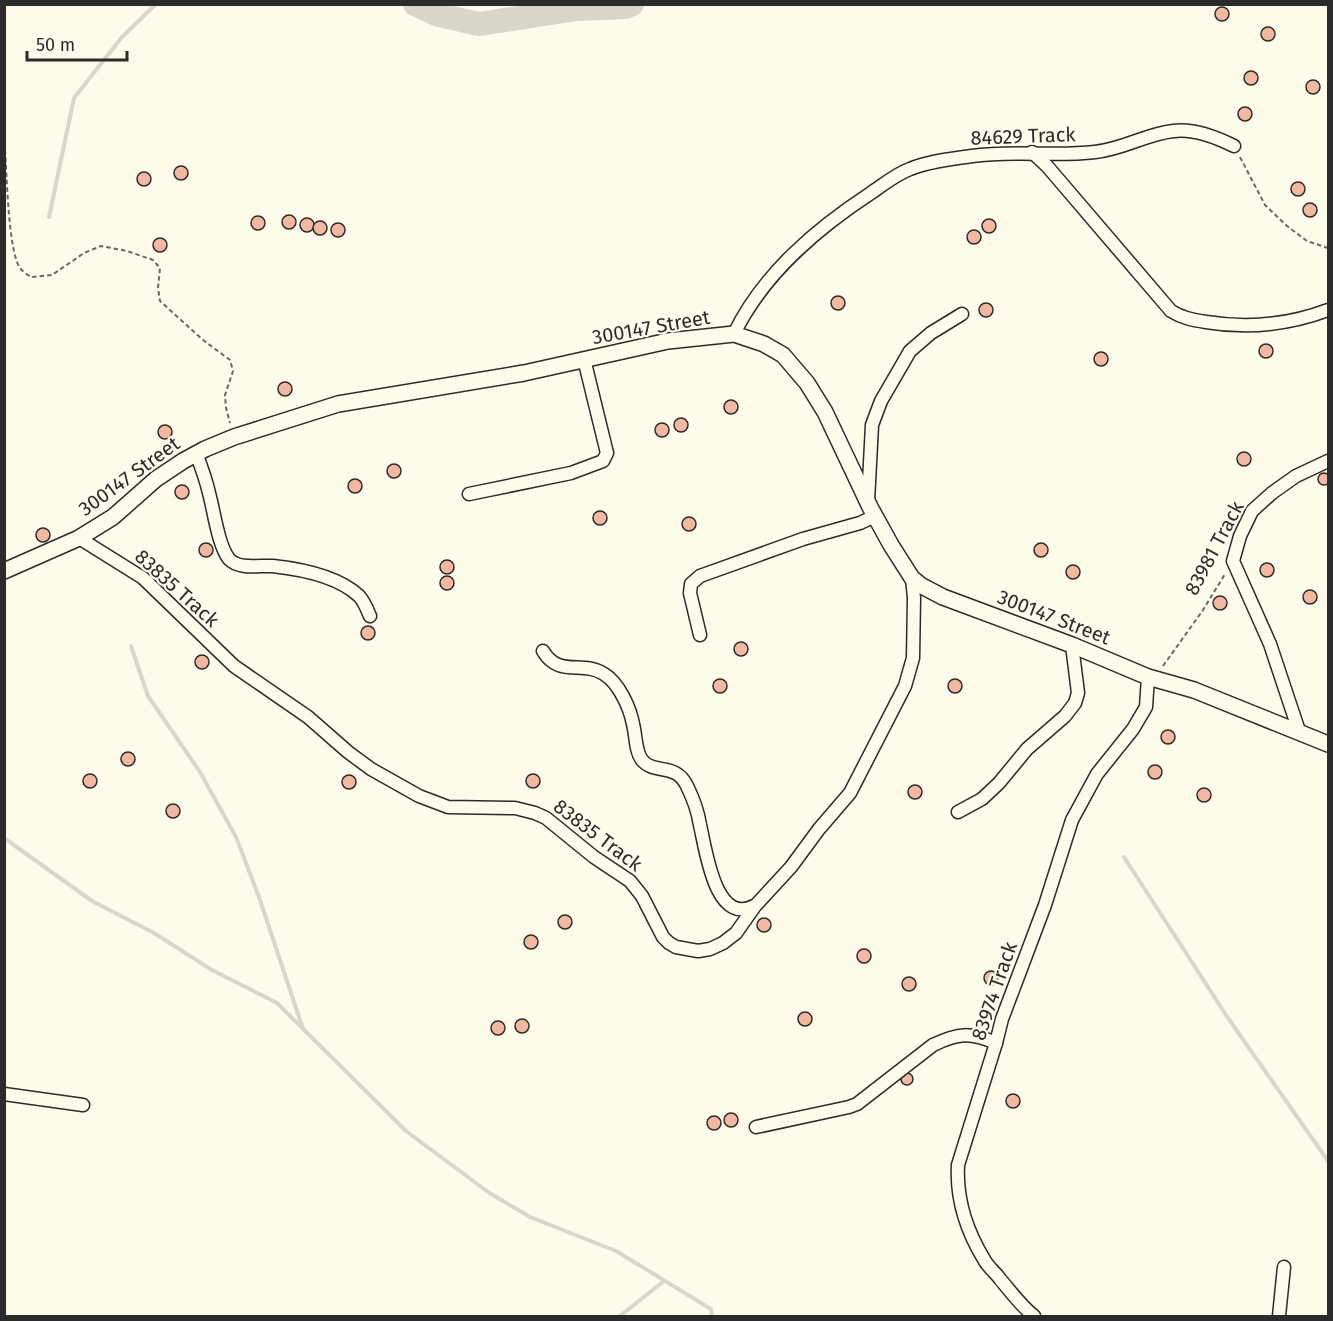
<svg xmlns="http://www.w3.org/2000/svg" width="1333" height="1321" viewBox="0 0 1333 1321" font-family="'Fira Sans',sans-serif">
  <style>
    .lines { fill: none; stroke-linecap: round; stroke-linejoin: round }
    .stream { stroke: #d8d7c9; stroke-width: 4 }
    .river { stroke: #d8d7c9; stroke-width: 24 }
    .building { fill: #f2b8a0; stroke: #2b2b2b; stroke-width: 1.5 }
    .minor-casing { stroke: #2b2b2b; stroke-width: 15 }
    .tertiary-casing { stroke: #2b2b2b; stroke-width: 18 }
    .path { stroke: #6a6964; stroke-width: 2; stroke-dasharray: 4.5 3; stroke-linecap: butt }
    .minor { stroke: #fdfbea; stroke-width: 12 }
    .tertiary { stroke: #fdfbea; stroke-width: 15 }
    .labels { text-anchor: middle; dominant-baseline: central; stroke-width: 4.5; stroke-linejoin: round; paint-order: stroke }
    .street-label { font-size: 20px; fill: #2b2b2b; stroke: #fdfbea }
  </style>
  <rect width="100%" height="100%" fill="#fdfbea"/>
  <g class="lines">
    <g class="stream">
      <polyline points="49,217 74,98 122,37 156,4"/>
      <polyline points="131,646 148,696 200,772 236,837 259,897 303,1029"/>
      <polyline points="4,838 92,901 154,933 212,970 277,1003 406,1131 488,1192 530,1217 616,1251 711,1309 712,1316"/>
      <polyline points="1124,857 1228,1018 1328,1161"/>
      <polyline points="620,1316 664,1281"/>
    </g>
    <polyline class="river" points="415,4 439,15 479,24 577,9 626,7 632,4"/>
  </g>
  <g class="building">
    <circle cx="1222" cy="14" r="7"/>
    <circle cx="1268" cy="34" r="7"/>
    <circle cx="1251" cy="78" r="7"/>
    <circle cx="1313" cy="87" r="7"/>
    <circle cx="1245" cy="114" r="7"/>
    <circle cx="181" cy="173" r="7"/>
    <circle cx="144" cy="179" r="7"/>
    <circle cx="1298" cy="189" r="7"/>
    <circle cx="1310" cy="210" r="7"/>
    <circle cx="289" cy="222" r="7"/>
    <circle cx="258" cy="223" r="7"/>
    <circle cx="307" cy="225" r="7"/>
    <circle cx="989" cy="226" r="7"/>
    <circle cx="320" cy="228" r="7"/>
    <circle cx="338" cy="230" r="7"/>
    <circle cx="974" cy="237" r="7"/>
    <circle cx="160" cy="245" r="7"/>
    <circle cx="838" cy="303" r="7"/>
    <circle cx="986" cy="310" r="7"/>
    <circle cx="1266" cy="351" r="7"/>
    <circle cx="1101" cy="359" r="7"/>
    <circle cx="285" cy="389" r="7"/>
    <circle cx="731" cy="407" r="7"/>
    <circle cx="681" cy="425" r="7"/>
    <circle cx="662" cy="430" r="7"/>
    <circle cx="165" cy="432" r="7"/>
    <circle cx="1244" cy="459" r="7"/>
    <circle cx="394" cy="471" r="7"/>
    <circle cx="1324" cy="479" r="6"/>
    <circle cx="355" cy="486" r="7"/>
    <circle cx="182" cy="492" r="7"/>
    <circle cx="600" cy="518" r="7"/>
    <circle cx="689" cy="524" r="7"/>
    <circle cx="43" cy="535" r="7"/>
    <circle cx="206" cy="550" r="7"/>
    <circle cx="1041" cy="550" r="7"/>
    <circle cx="447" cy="567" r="7"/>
    <circle cx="1267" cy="570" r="7"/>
    <circle cx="1073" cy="572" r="7"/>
    <circle cx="447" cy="583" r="7"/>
    <circle cx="1310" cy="597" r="7"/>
    <circle cx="1220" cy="603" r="7"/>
    <circle cx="368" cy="633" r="7"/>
    <circle cx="741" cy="649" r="7"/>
    <circle cx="202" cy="662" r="7"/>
    <circle cx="720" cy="686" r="7"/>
    <circle cx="955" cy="686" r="7"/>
    <circle cx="1168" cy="737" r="7"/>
    <circle cx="128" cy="759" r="7"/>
    <circle cx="1155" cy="772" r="7"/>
    <circle cx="533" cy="781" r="7"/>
    <circle cx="90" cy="781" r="7"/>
    <circle cx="349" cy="782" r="7"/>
    <circle cx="915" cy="792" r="7"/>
    <circle cx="1204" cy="795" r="7"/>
    <circle cx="173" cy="811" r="7"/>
    <circle cx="565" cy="922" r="7"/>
    <circle cx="764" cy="925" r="7"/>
    <circle cx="531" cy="942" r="7"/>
    <circle cx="864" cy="956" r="7"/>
    <circle cx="991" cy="978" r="7"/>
    <circle cx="909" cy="984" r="7"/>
    <circle cx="805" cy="1019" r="7"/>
    <circle cx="522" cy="1026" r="7"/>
    <circle cx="498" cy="1028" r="7"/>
    <circle cx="907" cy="1079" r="6"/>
    <circle cx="1013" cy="1101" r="7"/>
    <circle cx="731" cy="1120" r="7"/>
    <circle cx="714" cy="1123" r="7"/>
  </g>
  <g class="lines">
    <defs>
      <g id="minor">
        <path d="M 1032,152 L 1047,166 L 1171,311 C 1182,318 1193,320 1206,322 C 1249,329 1288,325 1328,310"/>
        <path d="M 734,334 C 763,274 816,229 871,193 C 883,185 896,174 910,169 C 929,161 952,159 972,156 C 1013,150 1054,157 1095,152 C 1124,149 1146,134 1173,131 C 1194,128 1216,137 1234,146"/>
        <path d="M 196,453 C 201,466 206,479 209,493 C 214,511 218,545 229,559 C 239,570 260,565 273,566 C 300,569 338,576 359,596 C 364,601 367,609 370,616"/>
        <polyline points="469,494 571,473 603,461 607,453 584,359"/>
        <polyline points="868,501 872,425 881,401 910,351 931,333 962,314"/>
        <polyline points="79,538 143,578 234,666 308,717 348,752 371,769 419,796 448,807 515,808 535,813 546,818 594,857 630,881 642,896 663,937 669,943 676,947 698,951 710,949 723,943 736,933 755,906 791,867 819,829 850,793 905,686 913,658 914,598 912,578"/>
        <polyline points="700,635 690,593 691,584 700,576 803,539 860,523 875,516"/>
        <path d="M 543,651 C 559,678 582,660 604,674 C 619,683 630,708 633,724 C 636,735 635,751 642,760 C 654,775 676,762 687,786 C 693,798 698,812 700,825 C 706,850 715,926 754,906"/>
        <polyline points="1299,731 1270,644 1233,561 1240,536 1252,511 1272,493 1296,476 1328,461"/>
        <polyline points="958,812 982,799 999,783 1027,749 1065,716 1075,703 1078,693 1072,645"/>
        <polyline points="4,1094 83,1105"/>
        <path d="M 756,1127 L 849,1107 L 857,1104 L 933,1045 C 958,1033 970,1032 996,1043"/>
        <path d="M 1034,1316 C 1021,1306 1011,1292 1000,1279 C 996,1273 989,1268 985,1261 C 967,1232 956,1200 958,1165 L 996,1043 L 1002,1019 L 1045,905 L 1072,820 L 1097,774 L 1133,729 L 1146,707 L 1148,677"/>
        <polyline points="1279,1316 1284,1267"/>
      </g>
      <polyline id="tertiary" points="4,571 79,538 113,517 156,479 183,461 205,449 234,437 338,404 524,373 668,341 734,334 764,344 783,355 807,383 825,412 870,507 891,545 912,578 922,586 943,597 1072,645 1148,677 1194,690 1328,744"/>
    </defs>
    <use href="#minor" class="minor-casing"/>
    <use href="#tertiary" class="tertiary-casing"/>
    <g class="path">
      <path d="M 5,150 C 7,175 8,250 20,268 C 23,272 28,275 31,277 L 52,275 L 84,253 L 101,246 L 127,251 L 153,260 L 160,268 L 158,288 L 160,301 L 203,340 L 230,360 L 233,371 L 225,395 L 226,408 L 230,423"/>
      <polyline points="1240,157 1265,205 1287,226 1307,241 1328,248"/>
      <polyline points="1163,666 1203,610 1225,574"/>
    </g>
    <use href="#minor" class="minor"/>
    <use href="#tertiary" class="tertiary"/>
  </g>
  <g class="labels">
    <g class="street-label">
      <text transform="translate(1023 136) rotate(-2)">84629 Track</text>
      <text transform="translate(651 327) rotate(-10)">300147 Street</text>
      <text transform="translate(129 476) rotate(-36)">300147 Street</text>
      <text transform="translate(1214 548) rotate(-62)">83981 Track</text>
      <text transform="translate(177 588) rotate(42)">83835 Track</text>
      <text transform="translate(1054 617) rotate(21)">300147 Street</text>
      <text transform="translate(598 835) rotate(37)">83835 Track</text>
      <text transform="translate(994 991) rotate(-71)">83974 Track</text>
    </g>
  </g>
  <rect width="1333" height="1321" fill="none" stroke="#2b2b2b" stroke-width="12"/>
  <path d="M27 51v9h100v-9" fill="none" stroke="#2b2b2b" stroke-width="3"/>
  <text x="36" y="51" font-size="18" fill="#2b2b2b" stroke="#fdfbea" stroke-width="4.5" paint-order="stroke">50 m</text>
</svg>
